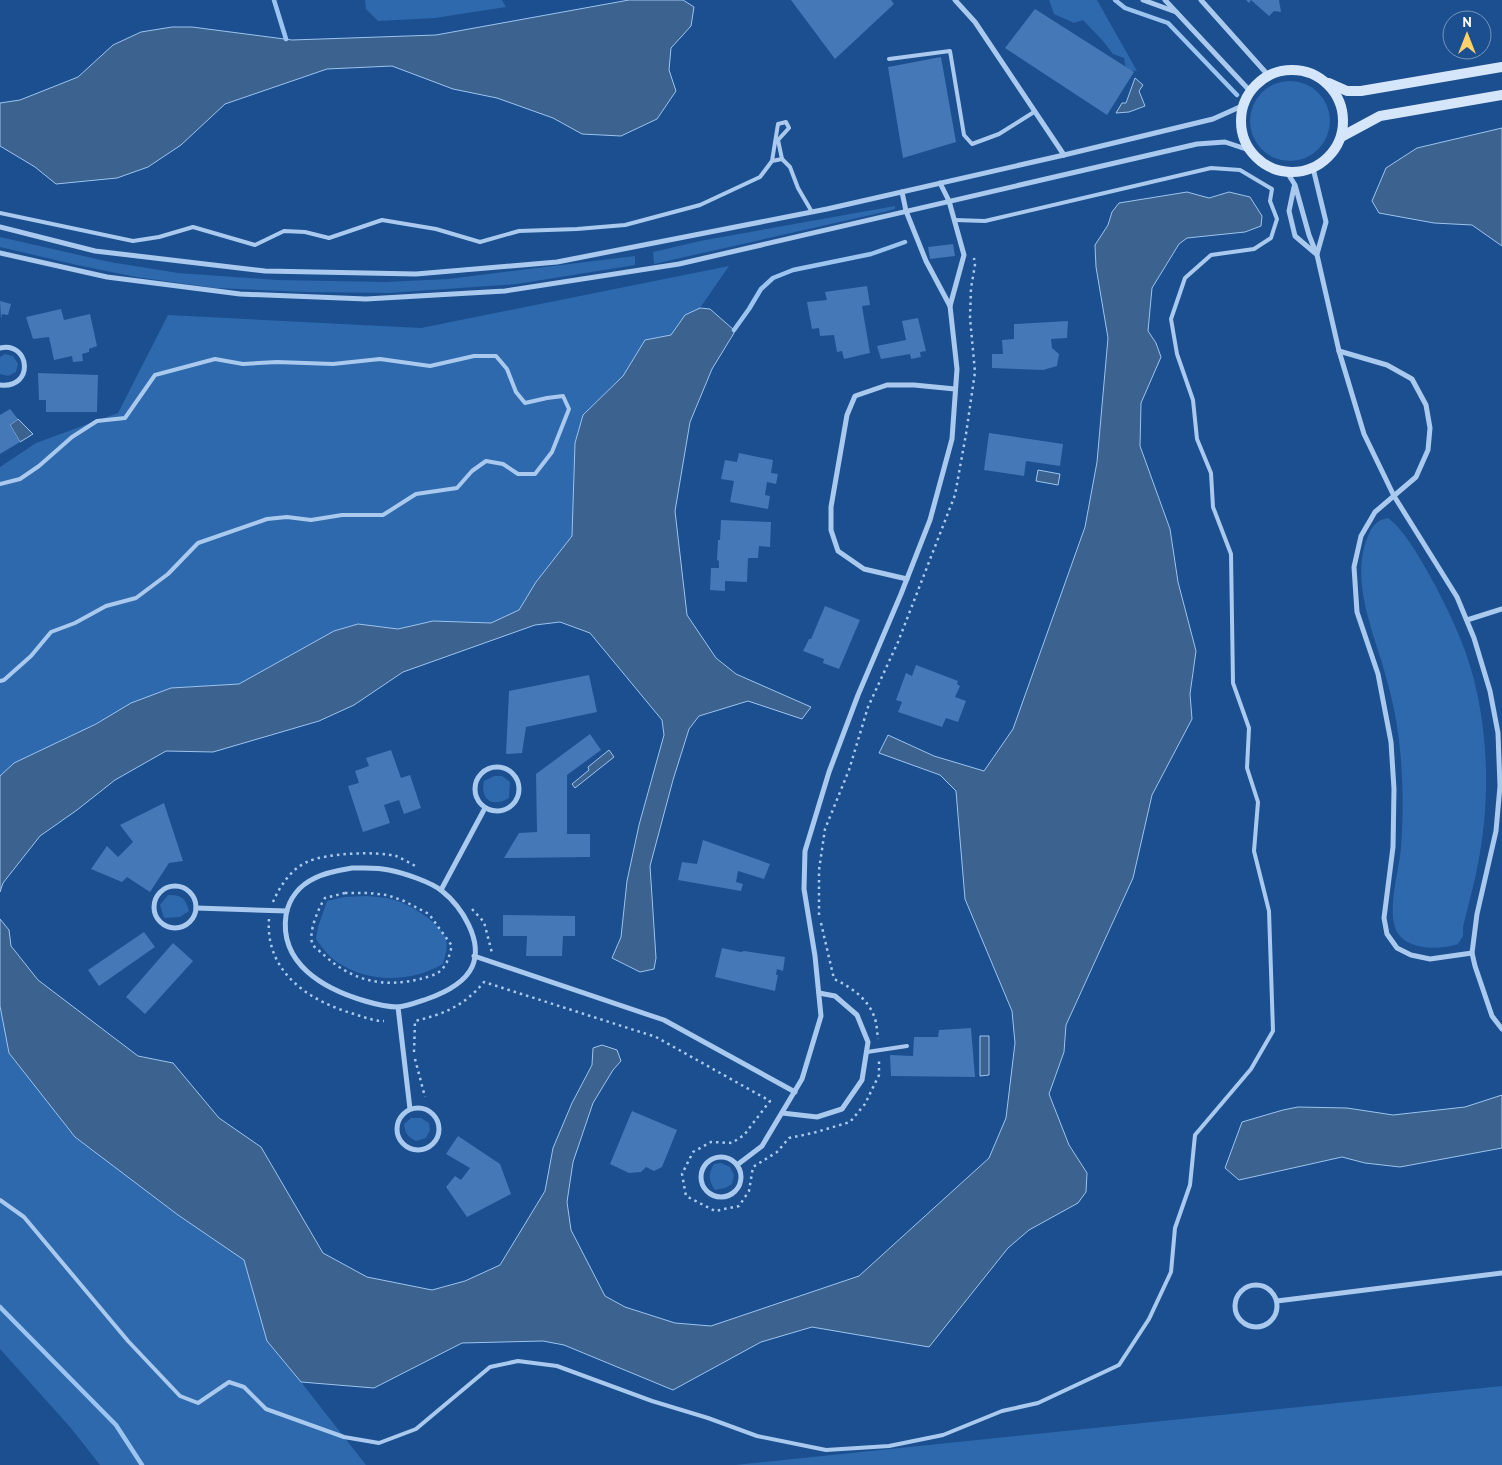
<svg xmlns="http://www.w3.org/2000/svg" width="1502" height="1465" viewBox="0 0 1502 1465" font-family="'PT Sans',sans-serif">
  <style>
    .green { fill: #2e69ad }
    .water { fill: #3c6290; stroke: #9cc4f0 }
    .lines { fill: none; stroke-linecap: round; stroke-linejoin: round }
    .stream { stroke: #9cc4f0; stroke-width: 4.5 }
    .building { fill: #4478b7 }
    .path { stroke: #a9c9ee; stroke-width: 2.5; stroke-dasharray: 2.5 4; stroke-linecap: butt }
    .lane { stroke: #a9c9ee; stroke-width: 4 }
    .street { stroke: #a9c9ee; stroke-width: 5 }
    .secondary { stroke: #d6e6fa; stroke-width: 10 }
  </style>
  <rect width="100%" height="100%" fill="#1b4f8f"/>
  <g class="green">
    <polygon points="365,0 502,0 506,7 435,18 378,21 366,9"/>
    <polygon points="1049,0 1097,0 1137,71 1126,70 1124,58 1113,54 1103,41 1083,20 1074,23 1054,14"/>
    <circle cx="1290" cy="121" r="40"/>
    <polygon points="895,206 895,209 884,212 654,264 653,252 700,241"/>
    <polygon points="0,237 110,262 178,273 278,280 386,282 448,279 635,256 635,265 517,284 389,293 307,292 215,288 136,277 77,265 0,247"/>
    <polygon points="729,266 700,308 685,315 671,335 645,340 623,376 583,415 575,443 572,536 536,582 519,610 491,623 433,621 398,629 358,624 334,631 239,684 171,688 131,703 96,724 14,763 0,776 0,467 36,443 118,413 168,315 421,328"/>
    <polygon points="5,354 13,356 18,364 16,372 8,376 0,374 0,357"/>
    <path d="M 1388,518 C 1406,531 1424,565 1435,585 C 1450,614 1465,645 1473,676 C 1489,736 1490,803 1478,864 C 1474,885 1468,906 1463,927 L 1463,936 L 1458,944 C 1440,950 1406,951 1396,930 C 1387,910 1399,870 1401,848 C 1404,809 1403,764 1397,726 C 1394,705 1388,684 1382,663 C 1370,623 1350,575 1369,534 C 1373,525 1377,520 1388,518 Z"/>
    <path d="M 494,776 L 502,776 L 510,782 L 509,798 C 492,808 480,800 484,781 Z"/>
    <path d="M 168,895 C 182,895 185,898 189,911 L 180,917 L 164,918 L 160,905 Z"/>
    <path d="M 367,896 C 375,897 383,897 391,899 C 408,903 438,921 445,937 C 449,946 445,956 443,964 C 410,983 368,983 337,962 C 328,956 322,947 316,939 L 318,927 L 327,901 L 344,897 Z"/>
    <polygon points="0,1006 9,1053 75,1137 178,1215 244,1260 267,1341 301,1382 366,1465 100,1465 70,1427 0,1349"/>
    <path d="M 411,1118 L 421,1118 L 429,1123 L 430,1130 L 426,1138 L 416,1141 C 408,1137 405,1133 404,1124 Z"/>
    <path d="M 721,1163 L 730,1167 L 734,1175 L 732,1184 L 725,1188 L 715,1190 C 708,1180 708,1174 714,1164 Z"/>
    <polygon points="1502,1386 1502,1465 735,1465"/>
  </g>
  <g class="water">
    <polygon points="629,0 683,0 694,7 691,26 671,48 669,70 676,91 657,119 621,136 582,134 553,118 497,98 453,89 392,66 327,69 225,104 181,145 148,167 117,178 56,184 35,167 0,146 0,103 20,100 78,77 113,45 141,32 172,27 192,27 292,40 436,35"/>
    <polygon points="1135,78 1143,85 1139,91 1145,106 1129,112 1116,113 1122,103 1126,103"/>
    <polygon points="1502,128 1502,246 1472,225 1434,223 1379,213 1372,201 1386,168 1417,148"/>
    <polygon points="1187,192 1209,198 1229,192 1250,197 1262,216 1261,226 1245,232 1187,238 1179,244 1152,288 1148,331 1156,343 1161,357 1141,403 1140,446 1170,529 1178,582 1196,651 1190,694 1192,719 1152,795 1133,878 1066,1025 1064,1052 1049,1094 1069,1145 1087,1173 1086,1192 1078,1203 1029,1230 1008,1248 929,1347 812,1327 761,1342 673,1390 564,1345 543,1341 462,1343 374,1388 301,1382 267,1341 244,1260 178,1215 75,1137 9,1053 0,1006 0,919 9,930 11,946 38,980 138,1056 173,1063 219,1118 261,1147 323,1253 367,1277 432,1290 465,1281 500,1265 545,1191 553,1148 572,1103 592,1065 593,1048 602,1045 617,1050 621,1061 613,1070 593,1103 573,1162 567,1202 571,1230 605,1296 625,1307 675,1323 711,1326 859,1276 989,1158 1006,1118 1015,1043 1012,1011 965,899 956,791 940,775 879,753 888,735 934,756 984,771 1013,729 1085,527 1097,462 1108,338 1096,267 1095,245 1108,225 1112,212 1119,203"/>
    <polygon points="700,308 710,309 734,330 734,333 712,369 690,422 675,511 687,615 716,658 736,674 811,707 802,719 748,701 699,716 689,729 673,780 650,866 656,958 654,969 640,972 612,958 621,937 627,881 639,825 664,735 662,720 590,633 560,622 535,625 403,672 354,705 319,721 213,752 166,751 115,780 77,810 40,836 3,883 0,892 0,776 14,763 96,724 131,703 171,688 239,684 334,631 358,624 398,629 433,621 491,623 519,610 536,582 572,536 575,443 583,415 623,376 645,340 671,335 685,315"/>
    <polygon points="18,419 33,434 20,442 10,425"/>
    <polygon points="1038,470 1060,474 1058,485 1036,481"/>
    <polygon points="609,750 614,757 575,788 572,784 589,770 588,767"/>
    <polygon points="980,1036 989,1036 989,1075 980,1076"/>
    <polygon points="1502,1095 1502,1148 1400,1167 1365,1163 1342,1157 1239,1180 1225,1168 1242,1122 1283,1110 1298,1107 1347,1108 1393,1115 1465,1107"/>
  </g>
  <g class="lines">
    <g class="stream">
      <polyline points="274,0 286,39"/>
      <polyline points="1115,0 1125,8 1168,23 1237,95"/>
      <polyline points="734,330 749,309 761,289 773,278 793,270 871,254 905,242"/>
      <polyline points="0,1307 116,1425 142,1465"/>
    </g>
  </g>
  <g class="building">
    <polygon points="791,0 891,0 894,4 835,59"/>
    <polygon points="1246,0 1279,0 1281,12 1274,11 1269,16 1251,0 1249,3"/>
    <polygon points="1035,9 1134,72 1107,115 1005,48"/>
    <polygon points="941,57 956,142 903,158 888,67"/>
    <polygon points="953,244 955,256 930,259 928,247"/>
    <polygon points="867,286 870,305 862,306 870,353 844,359 842,351 837,352 834,335 820,336 819,328 812,329 807,302 827,300 825,292"/>
    <polygon points="0,301 11,304 8,315 2,314 1,319"/>
    <polygon points="61,309 64,320 90,314 97,346 89,349 89,352 82,354 83,361 73,362 72,356 54,360 49,337 33,339 26,317"/>
    <polygon points="918,318 926,351 920,352 921,357 911,359 910,354 881,359 877,346 906,340 902,321"/>
    <polygon points="1068,321 1067,338 1051,339 1052,348 1059,354 1057,366 1043,370 992,368 992,354 1003,354 1002,340 1014,339 1014,324"/>
    <polygon points="38,373 98,375 97,412 46,412 46,400 39,400"/>
    <polygon points="10,409 18,419 10,425 20,442 0,454 0,415"/>
    <polygon points="989,433 1063,444 1060,466 1026,461 1024,476 984,470"/>
    <polygon points="739,453 773,460 771,473 778,474 776,484 767,482 765,495 770,496 768,509 730,502 734,481 721,479 725,460 737,462"/>
    <polygon points="721,520 771,522 770,547 759,546 758,558 748,558 747,582 725,581 725,591 710,590 711,568 719,568 719,561 717,560 718,540 720,540"/>
    <polygon points="825,606 860,620 839,669 823,663 824,659 803,651 809,639 811,639"/>
    <polygon points="916,665 958,681 957,684 960,686 955,697 966,701 958,722 946,718 942,727 898,712 902,702 896,700 906,673 912,676"/>
    <polygon points="589,675 597,712 526,727 522,753 506,754 509,691"/>
    <polygon points="590,734 601,750 567,775 567,834 590,834 590,857 504,858 519,833 537,832 536,774"/>
    <polygon points="391,750 401,778 410,775 421,808 404,814 399,800 384,805 390,823 363,832 348,786 359,783 355,771 369,766 366,758"/>
    <polygon points="164,803 183,861 169,863 150,892 127,877 122,882 91,869 107,846 118,857 133,842 120,825"/>
    <polygon points="703,840 770,864 764,879 738,871 736,882 743,884 741,891 678,880 682,862 697,864"/>
    <polygon points="503,915 575,916 575,936 563,936 562,956 526,956 527,936 503,936"/>
    <polygon points="144,932 155,947 99,986 88,970"/>
    <polygon points="173,943 193,961 145,1014 126,997"/>
    <polygon points="722,948 741,952 744,951 785,957 783,971 777,969 776,975 778,975 775,991 715,977"/>
    <polygon points="971,1028 975,1077 891,1076 890,1055 913,1056 914,1037 938,1037 939,1030"/>
    <polygon points="632,1111 677,1130 662,1167 654,1171 646,1167 641,1172 629,1173 610,1164"/>
    <polygon points="458,1136 500,1164 511,1194 467,1217 446,1187 455,1176 461,1180 470,1168 446,1154"/>
  </g>
  <g class="lines">
    <g class="path">
      <path d="M 345,893 L 369,893 L 387,895 L 404,901 L 429,914 L 452,946 C 449,955 448,964 441,970 C 437,975 427,977 420,979 C 384,988 352,981 324,955 C 321,952 316,949 313,945 C 307,934 319,907 325,898 Z"/>
      <path d="M 273,902 C 280,886 291,869 307,862 C 325,853 377,851 396,856 C 403,859 410,863 417,867"/>
      <polyline points="472,909 484,922 492,953"/>
      <polyline points="819,915 819,870 825,829 849,770 868,707 898,642 955,495 966,434 975,372 970,318 971,288 975,265 974,258"/>
      <path d="M 269,919 C 265,972 309,1001 354,1014 C 364,1017 373,1021 384,1021"/>
      <path d="M 821,923 L 834,979 C 851,987 867,998 874,1016 C 877,1023 877,1032 878,1039"/>
      <path d="M 414,1052 L 415,1021 C 444,1014 464,1006 484,982 L 656,1037 L 770,1101 L 744,1135 L 732,1143 L 711,1142 L 693,1152 L 682,1174 L 686,1196 L 715,1211 L 739,1206 L 749,1191 L 753,1167 L 777,1152 L 789,1138 L 813,1133 L 850,1122 L 865,1104 L 879,1075 L 879,1060"/>
      <polyline points="415,1059 425,1097"/>
    </g>
    <g class="lane">
      <polyline points="889,59 950,51 964,135 972,144 999,134 1034,112"/>
      <polyline points="782,159 790,167 798,188 812,212"/>
      <polyline points="0,213 133,241 159,237 193,227 255,245 284,231 305,232 329,238 382,220 436,229 480,242 519,231 577,229 625,225 700,205 760,177 772,161 778,124 786,122 789,128 778,140 782,159 772,161"/>
      <polyline points="0,484 20,479 39,466 72,437 97,421 125,418 155,375 215,359 243,364 277,362 333,364 380,359 430,366 474,356 496,356 507,369 516,392 525,403 547,398 563,396 569,409 552,452 535,474 518,474 503,464 486,461 472,471 457,488 416,494 383,515 342,515 311,520 287,517 267,519 198,543 168,574 136,598 106,606 75,623 51,632 31,656 4,680 0,681"/>
      <polyline points="867,1052 907,1046"/>
      <polyline points="0,1200 24,1217 128,1341 180,1396 198,1403 229,1382 244,1387 266,1409 344,1437 379,1443 416,1429 490,1367 518,1361 557,1366 652,1401 708,1418 757,1436 826,1450 889,1446 943,1435 1002,1411 1038,1403 1119,1365 1149,1319 1171,1272 1175,1228 1190,1185 1195,1135 1251,1069 1273,1031 1269,911 1254,851 1258,802 1247,768 1249,728 1233,683 1231,554 1213,507 1211,473 1197,439 1193,400 1177,354 1171,319 1185,278 1211,255 1254,249 1271,238 1277,219 1270,201 1272,189 1240,170 1211,168 985,221 954,220"/>
    </g>
    <g class="street">
      <polyline points="955,0 975,22 1064,155"/>
      <polyline points="1143,0 1176,12"/>
      <polyline points="1165,0 1250,91"/>
      <polyline points="1201,0 1268,75"/>
      <polyline points="1313,168 1326,222 1317,254"/>
      <polyline points="1287,172 1295,185 1309,235 1317,255 1339,351 1364,434 1394,496 1457,597 1474,638 1490,691 1498,733 1500,786 1496,831 1477,914 1472,953 1475,966 1492,1016 1502,1029"/>
      <polyline points="940,183 949,201 964,255 950,306"/>
      <polyline points="1294,187 1289,211 1295,236 1315,253"/>
      <polyline points="0,227 95,251 265,271 416,274 557,262 827,209 1064,155 1213,119 1242,106"/>
      <polyline points="0,253 107,277 240,294 366,299 505,291 679,264 1197,144 1225,142 1249,150"/>
      <path d="M 0,348 C 30,341 35,389 0,385"/>
      <polyline points="1339,351 1387,365 1412,379 1426,405 1430,428 1428,450 1416,477 1375,512 1361,536 1354,567 1357,612 1378,674 1391,742 1394,789 1393,847 1384,918 1387,934 1397,948 1411,955 1430,959 1472,953"/>
      <polyline points="907,579 864,569 838,551 831,530 831,507 847,415 855,396 887,385 914,385 955,389"/>
      <polyline points="1467,620 1502,609"/>
      <circle cx="497" cy="789" r="22"/>
      <path d="M 352,868 C 364,868 377,867 389,870 C 404,873 431,882 442,891 C 461,906 484,941 472,967 C 464,984 444,993 427,999 C 418,1002 408,1006 398,1007 C 387,1007 375,1004 365,1001 C 324,989 279,964 286,915 C 289,898 300,885 315,878 C 326,872 340,870 352,868 Z"/>
      <circle cx="175" cy="907" r="21"/>
      <polyline points="441,890 485,808"/>
      <polyline points="196,908 287,911"/>
      <polyline points="474,956 664,1020 795,1092"/>
      <polyline points="398,1007 410,1109"/>
      <circle cx="418" cy="1129" r="21"/>
      <polyline points="782,1113 817,1117 842,1109 862,1080 868,1042 857,1015 835,996 819,993"/>
      <circle cx="721" cy="1177" r="20"/>
      <polyline points="737,1165 762,1146 802,1079 821,1016 815,956 804,889 805,851 829,772 858,695 901,594 930,520 952,439 957,369 950,306 926,261 906,211 902,192"/>
      <circle cx="1256" cy="1306" r="21"/>
      <polyline points="1277,1301 1502,1273"/>
    </g>
    <g class="secondary">
      <circle cx="1292" cy="121" r="51"/>
      <polyline points="1329,83 1347,91 1361,91 1502,67"/>
      <polyline points="1341,137 1380,116 1502,95"/>
    </g>
  </g>
  <g transform="translate(1467 35)"><circle r="24" fill="#1b4f8f" stroke="#7695bc"/>
  <path d="M0-4L9 19L0 12L-9 19Z" fill="#ffd166"/>
  <text y="-8" font-size="14" font-weight="bold" text-anchor="middle" fill="#ffffff">N</text>
  </g>
</svg>
